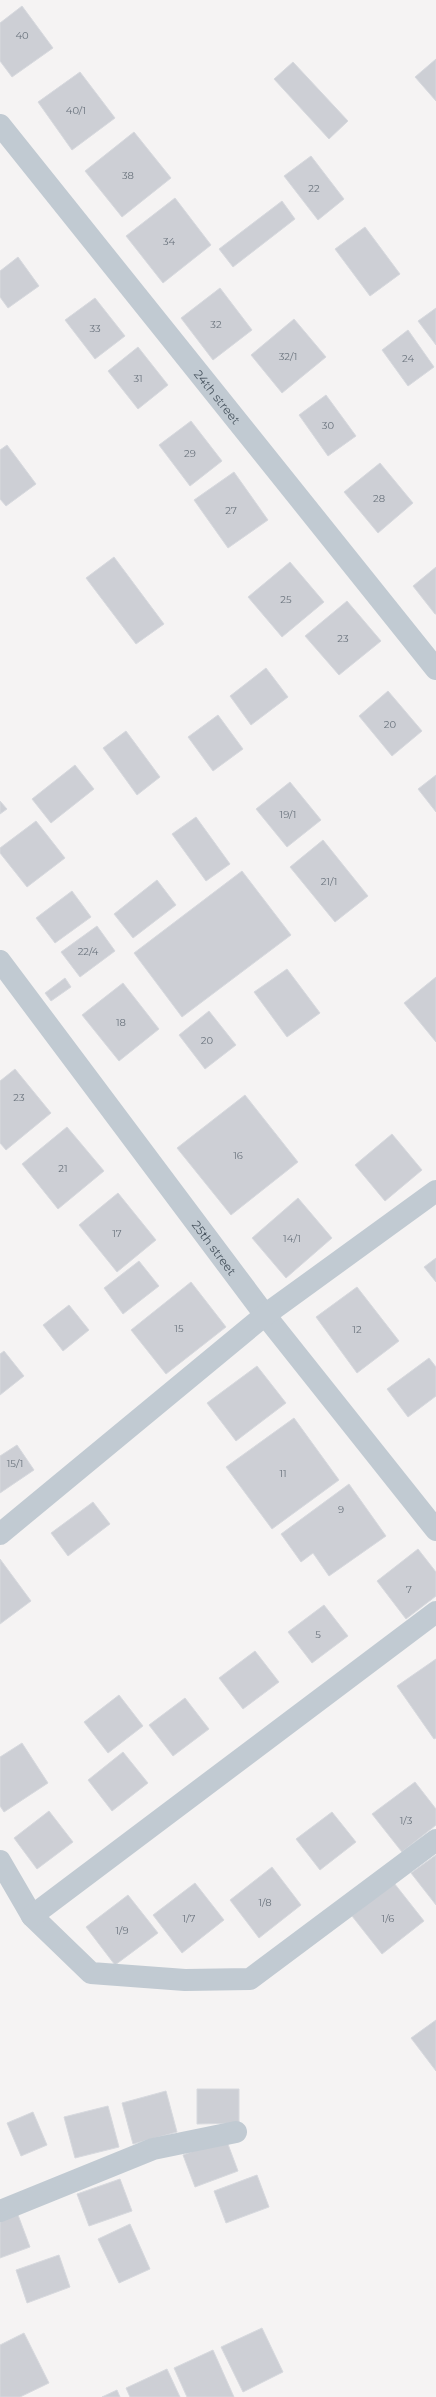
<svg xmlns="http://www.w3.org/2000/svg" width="436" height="2397" viewBox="0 0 436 2397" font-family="Montserrat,sans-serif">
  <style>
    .building { fill: #cdcfd5; stroke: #d7d9de }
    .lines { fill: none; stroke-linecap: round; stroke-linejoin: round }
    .minor { stroke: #c1cad2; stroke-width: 22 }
    .labels { text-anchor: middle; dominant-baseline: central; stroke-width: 4; stroke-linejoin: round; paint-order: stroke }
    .number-label { font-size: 10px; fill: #6b747e }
    .street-label { font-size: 12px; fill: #4a5661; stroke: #fff }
  </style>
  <rect width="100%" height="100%" fill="#f5f3f3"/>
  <g class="building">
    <polygon points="22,6 53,48 12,77 0,61 0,23"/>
    <polygon points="436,59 436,101 415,77"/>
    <polygon points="293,62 348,121 329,139 274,79"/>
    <polygon points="80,72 115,118 72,150 38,102"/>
    <polygon points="134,132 171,178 122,217 85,171"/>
    <polygon points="311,156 344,199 318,220 284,176"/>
    <polygon points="175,198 211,245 163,283 126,236"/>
    <polygon points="282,201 295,219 233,267 219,249"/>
    <polygon points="365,227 400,274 370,296 335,249"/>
    <polygon points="18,257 39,286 8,308 0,297 0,271"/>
    <polygon points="220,288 252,330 213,360 181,318"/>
    <polygon points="95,298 125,336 95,359 65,320"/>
    <polygon points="436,308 436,345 418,321"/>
    <polygon points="294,319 326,357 282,393 251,355"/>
    <polygon points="408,330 434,367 408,386 382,350"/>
    <polygon points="138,347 168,385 138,409 108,371"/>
    <polygon points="326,395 356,436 328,456 299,415"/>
    <polygon points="191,421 222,461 190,486 159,445"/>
    <polygon points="7,445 36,484 6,506 0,499 0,450"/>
    <polygon points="380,463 413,503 378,533 344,492"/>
    <polygon points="234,472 268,520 228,548 194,500"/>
    <polygon points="114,557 164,624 136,644 86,578"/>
    <polygon points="290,562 324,602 282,637 248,597"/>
    <polygon points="436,567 436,614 435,614 413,586"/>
    <polygon points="347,601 381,641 339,675 305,636"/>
    <polygon points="266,668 288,697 251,725 230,696"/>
    <polygon points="388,691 422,731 392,756 359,716"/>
    <polygon points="218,715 243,749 213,771 188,737"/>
    <polygon points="126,731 160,777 137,795 103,748"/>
    <polygon points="75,765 94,789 51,823 32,799"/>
    <polygon points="436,775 436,812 418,789"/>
    <polygon points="290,782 321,820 287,847 256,809"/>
    <polygon points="0,801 7,809 0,814"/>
    <polygon points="196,817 230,864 206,881 172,834"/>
    <polygon points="36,821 65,858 27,887 0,853 0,848"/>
    <polygon points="323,840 368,896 335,922 290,867"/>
    <polygon points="242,871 291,935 182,1017 134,953"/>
    <polygon points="157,880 176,905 133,938 114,914"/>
    <polygon points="72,891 91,917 55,943 36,918"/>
    <polygon points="97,926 115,951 80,977 61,952"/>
    <polygon points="287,969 320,1013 287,1037 254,992"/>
    <polygon points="436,977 436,1042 404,1003"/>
    <polygon points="65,978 71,987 51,1001 45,993"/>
    <polygon points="123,983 159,1029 119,1061 82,1015"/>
    <polygon points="209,1011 236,1045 205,1069 179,1035"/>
    <polygon points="15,1069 51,1113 6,1150 0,1143 0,1081"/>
    <polygon points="245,1095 298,1162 231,1215 177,1148"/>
    <polygon points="67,1127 104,1171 58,1209 22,1164"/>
    <polygon points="392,1134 422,1170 385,1201 355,1165"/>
    <polygon points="118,1193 156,1240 117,1272 79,1225"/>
    <polygon points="298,1198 332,1238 286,1278 252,1238"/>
    <polygon points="436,1258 436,1282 424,1267"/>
    <polygon points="139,1261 159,1286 123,1314 104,1288"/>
    <polygon points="191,1282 226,1327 166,1374 131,1330"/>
    <polygon points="357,1287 399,1341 357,1373 316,1317"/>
    <polygon points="69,1305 89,1330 63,1351 43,1325"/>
    <polygon points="4,1351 24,1376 0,1395 0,1354"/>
    <polygon points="429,1358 436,1367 436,1396 408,1417 387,1389"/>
    <polygon points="257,1366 286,1403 236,1441 207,1403"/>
    <polygon points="294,1418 339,1480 272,1529 226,1467"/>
    <polygon points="17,1445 34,1470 0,1493 0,1456"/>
    <polygon points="349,1484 386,1536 329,1576 313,1553 301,1562 281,1534"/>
    <polygon points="93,1502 110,1524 68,1556 51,1533"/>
    <polygon points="418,1549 436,1572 436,1596 406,1619 377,1581"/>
    <polygon points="0,1559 31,1601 0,1624"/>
    <polygon points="324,1605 348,1636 312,1663 288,1632"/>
    <polygon points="255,1651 279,1682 243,1709 219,1678"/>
    <polygon points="436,1659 436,1738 434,1739 397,1686"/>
    <polygon points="119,1695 143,1726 108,1753 84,1722"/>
    <polygon points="185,1698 209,1729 173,1756 149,1725"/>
    <polygon points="22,1743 48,1783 4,1812 0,1806 0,1757"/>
    <polygon points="123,1752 148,1783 112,1811 88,1780"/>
    <polygon points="415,1782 436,1809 436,1825 402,1852 372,1814"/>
    <polygon points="49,1811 73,1842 37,1869 14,1838"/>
    <polygon points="332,1812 356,1842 320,1870 296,1839"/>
    <polygon points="436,1855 436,1905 411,1873"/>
    <polygon points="272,1867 301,1905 259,1938 230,1900"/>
    <polygon points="195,1883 224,1920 182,1953 153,1915"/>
    <polygon points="394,1883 424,1921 382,1954 352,1916"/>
    <polygon points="128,1895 158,1933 115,1965 86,1927"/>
    <polygon points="436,2020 436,2071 411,2038"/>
    <polygon points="197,2089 239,2089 239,2123 197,2124"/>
    <polygon points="166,2091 177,2132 133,2144 122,2103"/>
    <polygon points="108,2106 119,2147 75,2158 64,2117"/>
    <polygon points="33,2112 47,2145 21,2156 7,2123"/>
    <polygon points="226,2139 238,2171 195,2187 183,2155"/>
    <polygon points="257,2175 269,2207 226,2223 214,2191"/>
    <polygon points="120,2179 132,2211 89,2226 77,2194"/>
    <polygon points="18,2215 30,2247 0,2258 0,2221"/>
    <polygon points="130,2224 150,2269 119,2283 98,2239"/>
    <polygon points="59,2255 70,2287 27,2303 16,2270"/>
    <polygon points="262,2328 283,2372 243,2392 221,2347"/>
    <polygon points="24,2333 49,2383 20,2397 0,2397 0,2345"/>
    <polygon points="213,2350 234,2397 187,2397 174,2368"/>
    <polygon points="167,2369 180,2397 130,2397 126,2388"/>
    <polygon points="117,2390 120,2397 102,2397"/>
  </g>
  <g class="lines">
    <g class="minor">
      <path id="s1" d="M 0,125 L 436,669"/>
      <path id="s2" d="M 0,961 L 265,1315 L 436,1530"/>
      <polyline points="0,1534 265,1315 436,1191"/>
      <polyline points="0,1861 32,1916 91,1973 185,1980 250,1979 436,1840"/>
      <polyline points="32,1916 436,1612"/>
      <polyline points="0,2211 153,2149 236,2132"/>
    </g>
  </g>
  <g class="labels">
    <g class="number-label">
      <text x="22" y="35">40</text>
      <text x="76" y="110">40/1</text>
      <text x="128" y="175">38</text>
      <text x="314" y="188">22</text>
      <text x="169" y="241">34</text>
      <text x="216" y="324">32</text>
      <text x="95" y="328">33</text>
      <text x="288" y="356">32/1</text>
      <text x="408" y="358">24</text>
      <text x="138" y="378">31</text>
      <text x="328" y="425">30</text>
      <text x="190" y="453">29</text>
      <text x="379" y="498">28</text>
      <text x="231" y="510">27</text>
      <text x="286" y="599">25</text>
      <text x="343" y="638">23</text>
      <text x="390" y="724">20</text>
      <text x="288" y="814">19/1</text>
      <text x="329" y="881">21/1</text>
      <text x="88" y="951">22/4</text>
      <text x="121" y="1022">18</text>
      <text x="207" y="1040">20</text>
      <text x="19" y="1097">23</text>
      <text x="238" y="1155">16</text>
      <text x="63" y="1168">21</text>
      <text x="117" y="1233">17</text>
      <text x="292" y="1238">14/1</text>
      <text x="179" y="1328">15</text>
      <text x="357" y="1329">12</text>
      <text x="15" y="1463">15/1</text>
      <text x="283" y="1473">11</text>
      <text x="341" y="1509">9</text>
      <text x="409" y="1589">7</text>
      <text x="318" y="1634">5</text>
      <text x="406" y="1820">1/3</text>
      <text x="265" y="1902">1/8</text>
      <text x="189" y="1918">1/7</text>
      <text x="388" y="1918">1/6</text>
      <text x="122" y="1930">1/9</text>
    </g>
    <g class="street-label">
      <text stroke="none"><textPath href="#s1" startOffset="348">24th street</textPath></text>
      <text stroke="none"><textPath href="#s2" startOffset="358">25th street</textPath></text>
    </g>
  </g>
</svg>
